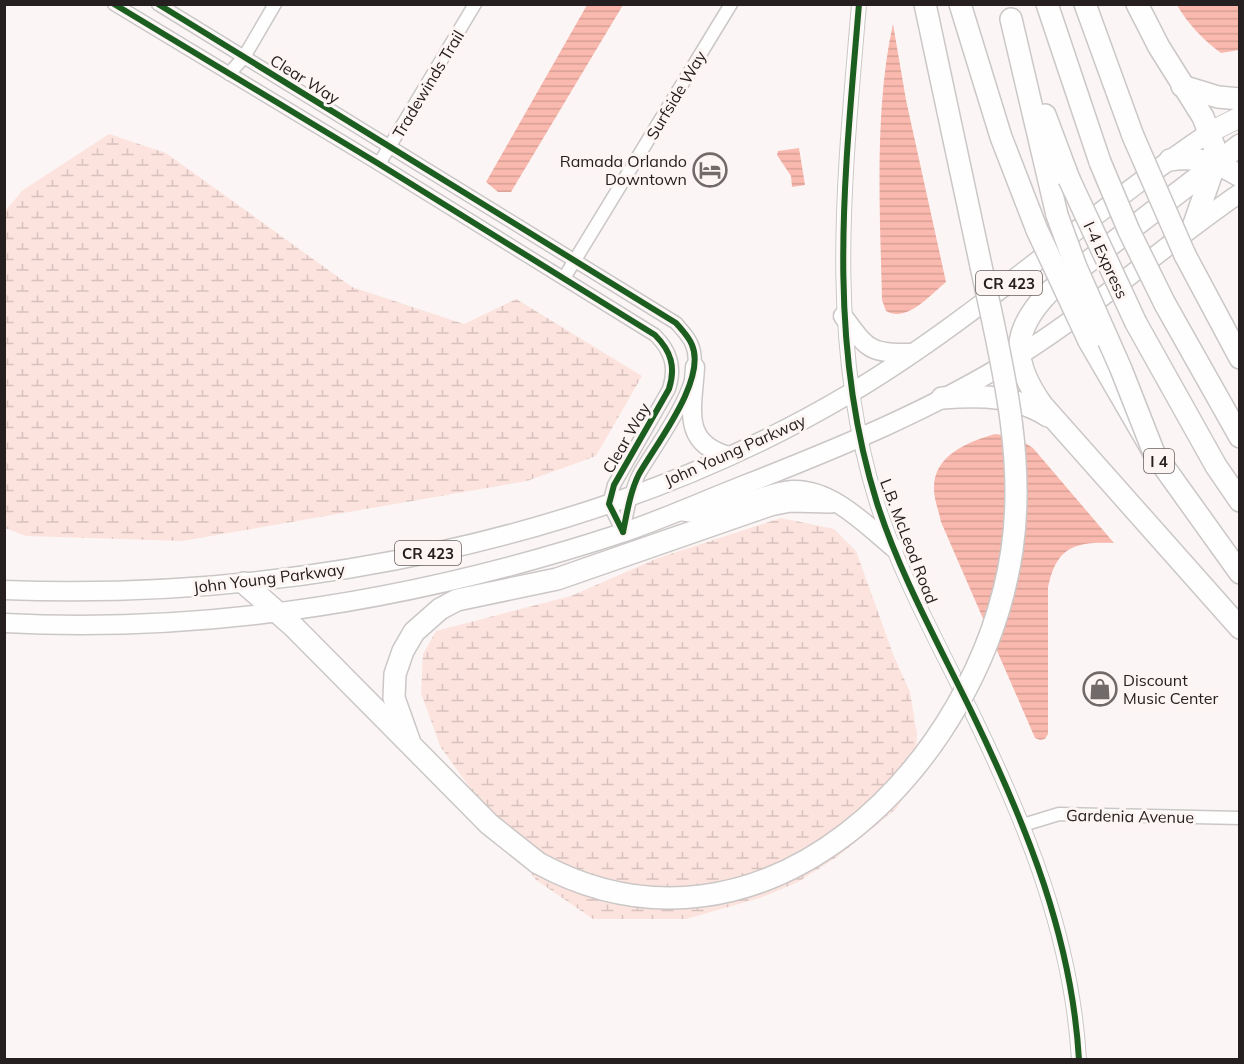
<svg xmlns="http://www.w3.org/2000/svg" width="1244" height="1064" viewBox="0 0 1244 1064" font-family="Mulish,sans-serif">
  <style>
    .wetland { fill: url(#wetland-marsh) }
    .water { fill: url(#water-rules) }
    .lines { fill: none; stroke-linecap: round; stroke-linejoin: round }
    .minor-casing { stroke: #cbc7c6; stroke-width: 15 }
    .tertiary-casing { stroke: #cbc7c6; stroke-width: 16 }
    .primary-casing { stroke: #cbc7c6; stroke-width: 21 }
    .trunk-casing { stroke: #cbc7c6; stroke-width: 22 }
    .motorway-casing { stroke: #cbc7c6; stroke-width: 24 }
    .minor { stroke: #fefefe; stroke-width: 12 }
    .tertiary { stroke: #fefefe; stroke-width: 14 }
    .primary { stroke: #fefefe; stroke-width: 18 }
    .trunk { stroke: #fefefe; stroke-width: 20 }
    .motorway { stroke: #fefefe; stroke-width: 21 }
    .motorway-bridge-casing { stroke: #cbc7c6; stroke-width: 24; stroke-linecap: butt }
    .motorway-bridge { stroke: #fefefe; stroke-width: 21 }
    .cycleway-casing { stroke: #fdf5f3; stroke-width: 10 }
    .cycleway { stroke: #1b5e20; stroke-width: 6 }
    .labels { text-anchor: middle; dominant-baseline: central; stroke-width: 6; stroke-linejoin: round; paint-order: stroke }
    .shield { fill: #fdf5f3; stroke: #66605f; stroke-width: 1.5 }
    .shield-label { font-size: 15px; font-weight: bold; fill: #25201f }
    .street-label { font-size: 16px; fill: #25201f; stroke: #fdf5f3 }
    .poi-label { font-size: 16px; fill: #25201f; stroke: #fdf5f3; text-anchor: end }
  </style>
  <defs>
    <pattern id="wetland-marsh" width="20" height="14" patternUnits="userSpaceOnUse" patternTransform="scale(1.5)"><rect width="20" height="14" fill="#fce3de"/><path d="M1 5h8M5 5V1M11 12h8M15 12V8" fill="none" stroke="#d8c2be"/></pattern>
    <pattern id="water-rules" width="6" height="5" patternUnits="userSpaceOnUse" patternTransform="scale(1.5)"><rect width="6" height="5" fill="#fab9ae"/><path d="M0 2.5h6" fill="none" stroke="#d69f95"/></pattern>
  </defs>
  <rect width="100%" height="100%" fill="#fbf6f5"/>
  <g class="wetland">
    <polygon points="109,134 166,153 352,287 464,324 516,299 642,376 596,456 527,481 182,541 26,536 5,528 5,211 23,190"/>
    <polygon points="781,518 834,529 856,551 893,654 910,692 917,735 913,783 896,809 837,857 798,882 760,898 686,919 593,919 536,880 440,746 421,693 423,654 436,631 571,596 658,558"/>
  </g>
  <g class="water">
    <polygon points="587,5 623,5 511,192 498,192 486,182"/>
    <path d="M 1177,5 L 1239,5 L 1239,50 L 1221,53 C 1203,40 1188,24 1177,5 Z"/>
    <path d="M 893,24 L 906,100 L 946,282 C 930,295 907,323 886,311 L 882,300 C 880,213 874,109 893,24 Z"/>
    <polygon points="799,148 805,185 792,187 791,176 777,155 778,151"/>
    <path d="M 995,434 L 1016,437 L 1033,448 L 1114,543 C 1075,542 1057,546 1048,587 L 1048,734 L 1045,739 L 1040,740 L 1035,738 L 941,522 C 939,511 934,500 934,489 C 933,455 968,442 995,434 Z"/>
  </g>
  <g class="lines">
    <defs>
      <g id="minor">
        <path d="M 114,4 L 379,164 L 655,335 C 671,351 676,367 669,389 L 614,485 L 609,504 L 623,532"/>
        <path d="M 158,4 L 676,323 C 682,330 689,337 692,345 C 707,380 656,444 639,474 C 630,492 627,513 623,532"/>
        <polyline points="229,74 244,57 275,4"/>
        <polyline points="379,164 475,4"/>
        <polyline points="564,278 731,4"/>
        <polyline points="1023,825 1059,814 1240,818"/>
      </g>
      <path id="tertiary" d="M 859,4 C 845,174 825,337 877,503 C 901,578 941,648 975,719 C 1027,827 1072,938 1079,1060"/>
      <g id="primary">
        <path d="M 843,316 C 868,350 869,353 912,353"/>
        <path d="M 695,367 C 693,407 680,443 729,456"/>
        <path d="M 680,511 C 712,516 718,512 747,502 C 762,498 776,491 792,490 C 831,488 865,524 894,548"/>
        <path d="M 4,590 C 288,601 603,540 849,394 C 977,318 1087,215 1210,132"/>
        <path d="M 4,623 C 214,634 420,599 619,534 C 661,520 703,501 744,485 C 838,448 932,410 1018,356 C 1095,308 1164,245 1240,193"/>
      </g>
      <polyline id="trunk" points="1210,132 1240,117"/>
      <g id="motorway">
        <polyline points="925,4 981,266"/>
        <polyline points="960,4 1001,137 1037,230"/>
        <polyline points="1047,4 1100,162"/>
        <polyline points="1085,4 1133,136"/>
        <polyline points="1137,4 1159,47 1203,117 1214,146 1215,164 1194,224"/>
        <polyline points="1011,19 1057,215"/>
        <polyline points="1182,86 1218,97 1240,99"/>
        <polyline points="1045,115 1069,179"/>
        <path d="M 1240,145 L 1049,292 C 1011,331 1011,361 1042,405 L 1240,628"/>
        <path d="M 1170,160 C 1196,156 1217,162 1240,176"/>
        <polyline points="1185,255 1240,358"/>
        <polyline points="1165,304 1240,437"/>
        <polyline points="1136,323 1216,466 1240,501"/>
        <polyline points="1089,341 1154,453 1240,573"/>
        <path d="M 942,398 C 981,395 1014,395 1048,416"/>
        <polyline points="244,583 294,627 489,824 538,863"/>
        <polyline points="409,740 394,698 395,674 403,651 414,632 440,609 457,600 557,579 770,505 790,501 831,502"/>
      </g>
    </defs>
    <use href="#minor" class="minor-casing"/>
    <use href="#tertiary" class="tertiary-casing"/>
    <use href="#primary" class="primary-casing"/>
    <use href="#trunk" class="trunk-casing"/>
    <use href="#motorway" class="motorway-casing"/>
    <use href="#minor" class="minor"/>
    <use href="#tertiary" class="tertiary"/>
    <use href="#primary" class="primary"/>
    <use href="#trunk" class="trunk"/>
    <use href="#motorway" class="motorway"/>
    <defs>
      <g id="motorway-bridge">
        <polyline points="1133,136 1185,255"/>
        <polyline points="1100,162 1129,231 1165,304"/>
        <polyline points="1069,179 1136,323"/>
        <polyline points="1057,215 1076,267 1121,369 1154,453"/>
        <polyline points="1037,230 1089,341"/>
        <path d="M 538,863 C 762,985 980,766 1012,550 C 1026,454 1001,360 981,266"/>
      </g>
    </defs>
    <use href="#motorway-bridge" class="motorway-bridge-casing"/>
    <use href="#motorway-bridge" class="motorway-bridge"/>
    <defs>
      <g id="cycleway">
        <path d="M 114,4 L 379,164 L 655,335 C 671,351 676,367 669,389 L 614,485 L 609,504 L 623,532"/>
        <path d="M 158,4 L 676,323 C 682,330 689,337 692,345 C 707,380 656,444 639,474 C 630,492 627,513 623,532"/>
        <path d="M 859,4 C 845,174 825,337 877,503 C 901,578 941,648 975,719 C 1027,827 1072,938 1079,1060"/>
      </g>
    </defs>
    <use href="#cycleway" class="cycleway-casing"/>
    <use href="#cycleway" class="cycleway"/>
  </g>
  <defs>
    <symbol id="hotel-ring" viewBox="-11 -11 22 22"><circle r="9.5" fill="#fdf5f3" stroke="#706b6a" stroke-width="1.5"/><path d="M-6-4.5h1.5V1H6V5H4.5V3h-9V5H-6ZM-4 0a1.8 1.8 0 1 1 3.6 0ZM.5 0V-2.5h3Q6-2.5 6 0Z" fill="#706b6a"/></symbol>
    <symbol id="shop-ring" viewBox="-11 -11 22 22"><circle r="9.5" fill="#fdf5f3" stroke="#706b6a" stroke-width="1.5"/><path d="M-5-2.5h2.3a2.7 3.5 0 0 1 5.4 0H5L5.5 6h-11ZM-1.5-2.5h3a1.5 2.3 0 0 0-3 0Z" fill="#706b6a"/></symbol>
  </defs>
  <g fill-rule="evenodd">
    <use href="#hotel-ring" x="691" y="151" width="38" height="38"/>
    <use href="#shop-ring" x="1081" y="670" width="38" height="38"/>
  </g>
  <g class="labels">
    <g class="shield">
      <rect x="976" y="271" width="66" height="24" rx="4.5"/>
      <rect x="1144" y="449" width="30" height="24" rx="4.5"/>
      <rect x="395" y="541" width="66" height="24" rx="4.5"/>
    </g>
    <g class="shield-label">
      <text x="1009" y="283">CR 423</text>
      <text x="1159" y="461">I 4</text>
      <text x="428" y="553">CR 423</text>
    </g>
    <g class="street-label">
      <text transform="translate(305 79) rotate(32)">Clear Way</text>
      <text transform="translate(428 84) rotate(-59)">Tradewinds Trail</text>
      <text transform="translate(676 95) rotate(-59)">Surfside Way</text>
      <text transform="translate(1106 260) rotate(65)">I-4 Express</text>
      <text transform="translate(626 438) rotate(-60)">Clear Way</text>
      <text transform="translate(735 450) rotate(-24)">John Young Parkway</text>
      <text transform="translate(909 541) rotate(69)">L.B. McLeod Road</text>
      <text transform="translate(269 578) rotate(-7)">John Young Parkway</text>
      <text transform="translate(1130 816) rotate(1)">Gardenia Avenue</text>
    </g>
    <g class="poi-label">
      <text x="687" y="161">Ramada Orlando<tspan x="687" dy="18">Downtown</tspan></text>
      <text x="1123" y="680" text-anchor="start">Discount<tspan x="1123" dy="18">Music Center</tspan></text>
    </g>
  </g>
  <rect width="1244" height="1064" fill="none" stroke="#25201f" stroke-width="12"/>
</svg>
